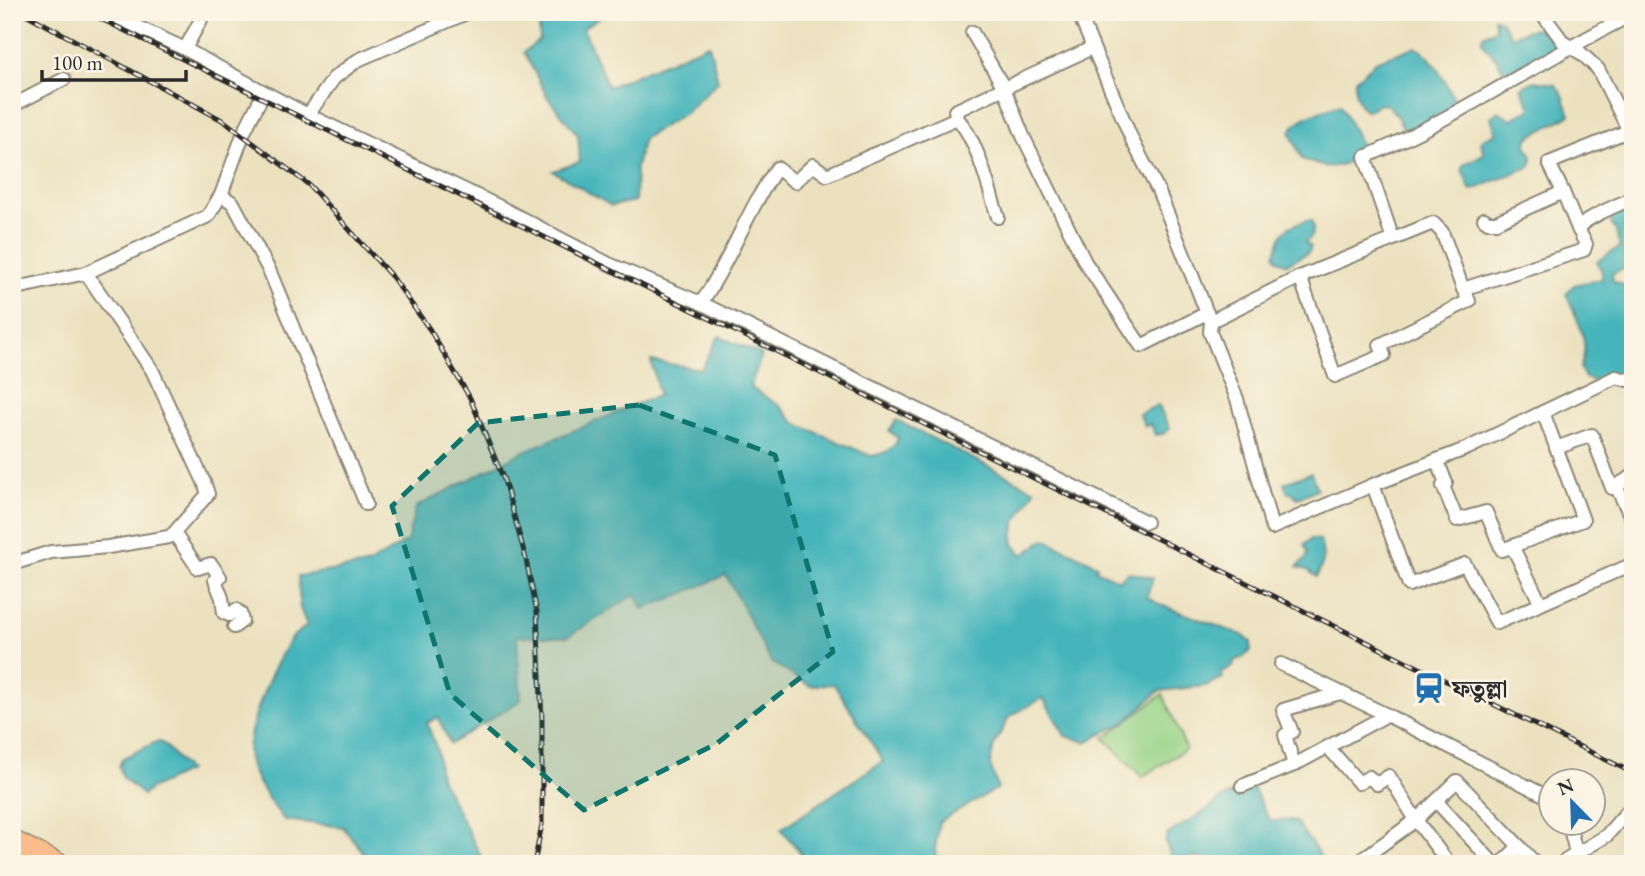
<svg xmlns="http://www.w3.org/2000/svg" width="1645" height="876" viewBox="0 0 1645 876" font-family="'EB Garamond','Noto Serif Bengali',serif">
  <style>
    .green { fill: #96d388; stroke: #607f5a; stroke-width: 2 }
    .water { fill: #45b5bb; stroke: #387073; stroke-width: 2 }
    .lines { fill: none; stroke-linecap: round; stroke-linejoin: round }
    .street-casing { stroke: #8b8675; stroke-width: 16 }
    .highway-casing { stroke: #8b8675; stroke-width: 24 }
    .street { stroke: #fff; stroke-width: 12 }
    .highway { stroke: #f9bc8a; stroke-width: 21 }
    .rail-casing { stroke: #2b2b2b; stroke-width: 5 }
    .rail { stroke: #fcf5e5; stroke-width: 2.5; stroke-dasharray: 8; stroke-linecap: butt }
    .marked { fill: #0f766e; fill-opacity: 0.2; stroke: #0f766e; stroke-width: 5; stroke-dasharray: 14 9; stroke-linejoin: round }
    .labels { text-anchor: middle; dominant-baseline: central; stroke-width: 5; stroke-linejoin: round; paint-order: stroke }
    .poi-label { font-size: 24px; font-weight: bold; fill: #2b2b2b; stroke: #fcf5e5; text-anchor: start }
  </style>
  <rect width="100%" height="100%" fill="#fcf5e5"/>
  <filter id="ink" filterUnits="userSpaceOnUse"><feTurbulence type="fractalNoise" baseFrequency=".0143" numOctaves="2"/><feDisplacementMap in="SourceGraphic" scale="14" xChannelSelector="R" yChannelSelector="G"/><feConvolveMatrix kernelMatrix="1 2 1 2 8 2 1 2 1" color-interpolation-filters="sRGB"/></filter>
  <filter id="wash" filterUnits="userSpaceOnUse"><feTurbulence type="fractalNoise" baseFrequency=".00686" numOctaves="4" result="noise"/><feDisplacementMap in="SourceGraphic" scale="28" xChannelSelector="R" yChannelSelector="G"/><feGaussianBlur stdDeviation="1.57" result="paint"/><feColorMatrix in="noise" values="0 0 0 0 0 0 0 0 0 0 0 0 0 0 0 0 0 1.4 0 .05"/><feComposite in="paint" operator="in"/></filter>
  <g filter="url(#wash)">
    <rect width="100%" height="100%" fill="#ebe1bf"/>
    <polygon class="green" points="1163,694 1186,749 1142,777 1104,738"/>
    <g class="water">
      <polygon points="538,12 609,12 583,28 608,87 709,44 718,81 685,113 643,139 636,167 635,201 611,206 553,171 580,162 578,135 548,98 524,52 540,40"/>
      <path d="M 1494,18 L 1501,20 L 1511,37 C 1524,31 1538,23 1548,37 C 1553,43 1555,46 1556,53 L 1512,78 C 1501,71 1504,70 1497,60 C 1492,53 1486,48 1482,41 L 1483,35 L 1496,29 Z"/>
      <path d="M 1415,47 C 1435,56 1446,85 1457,104 L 1457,110 L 1409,132 L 1405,131 L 1396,115 L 1388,105 L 1380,104 L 1366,111 C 1357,103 1354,91 1355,80 L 1378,60 Z"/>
      <polygon points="1534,81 1555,84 1563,95 1570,115 1529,137 1526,145 1532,156 1531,166 1473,190 1470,189 1462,169 1464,164 1484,154 1481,143 1483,139 1496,133 1491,117 1498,111 1511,119 1530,110 1531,107 1521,88"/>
      <path d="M 1340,104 L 1359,141 L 1362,152 C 1341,170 1326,170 1302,159 L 1290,132 C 1298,116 1325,110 1340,104 Z"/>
      <path d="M 1630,207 L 1633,210 L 1633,263 L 1612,274 L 1613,281 L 1630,288 L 1633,292 L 1633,371 L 1598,382 L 1585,378 L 1580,368 C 1592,341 1577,320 1566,294 L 1574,285 L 1602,279 L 1602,272 L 1597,261 L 1620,247 L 1616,230 L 1611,224 L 1612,216 Z"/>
      <path d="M 1311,220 C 1315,228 1314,237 1305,242 L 1311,247 L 1309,252 L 1287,264 L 1278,260 L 1275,255 C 1282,230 1285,225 1311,220 Z"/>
      <path d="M 719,336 L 762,355 L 750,387 L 781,407 L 795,423 L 871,456 C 883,454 895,450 898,438 L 889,431 L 896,420 L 1035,490 L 1015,524 L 1013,543 L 1023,555 L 1045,539 L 1097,565 L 1096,570 L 1119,580 L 1128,572 L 1153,578 L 1147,597 L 1161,605 L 1242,635 L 1251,642 L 1251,650 L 1244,657 L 1234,661 L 1233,667 L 1221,672 L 1223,678 L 1205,686 L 1159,691 L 1125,722 L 1086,742 L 1065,736 L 1043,698 L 1009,717 L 994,745 L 990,765 L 998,788 L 939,822 L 935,851 L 937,864 L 810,864 L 781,829 L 883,761 L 834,684 L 810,686 L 771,662 L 726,575 L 677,596 L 643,609 L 636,594 L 567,637 L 517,636 L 521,700 L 450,744 L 438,717 L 427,723 L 437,750 L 440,777 L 485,864 L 373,864 L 343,827 L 284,820 C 271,802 253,781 249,758 C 244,731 275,662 290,640 C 294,634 302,630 307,626 L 300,608 L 298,576 L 367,565 L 407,541 L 416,507 L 522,452 L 659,395 L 651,361 L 701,369 Z"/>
      <polygon points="1158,405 1170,429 1163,434 1155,435 1151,424 1145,426 1139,414"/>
      <polygon points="1311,473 1317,489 1298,498 1291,492 1288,493 1284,483"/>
      <path d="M 1311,539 L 1320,540 C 1324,556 1325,563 1316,577 L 1308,570 L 1297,567 L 1306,558 L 1308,552 L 1304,545 Z"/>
      <polygon points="158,741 164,744 188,771 150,789 143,795 123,778 119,766 123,758"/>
      <polygon points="1253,788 1270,821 1292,820 1297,823 1326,864 1208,864 1206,860 1193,857 1173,861 1165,841 1168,834 1205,811 1220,799 1242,789"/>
    </g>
  </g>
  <g filter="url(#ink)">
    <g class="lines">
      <defs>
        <g id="street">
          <polyline points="105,12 185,49 264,92"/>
          <polyline points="1078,12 1133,142 1158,190 1207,313"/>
          <polyline points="1541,12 1564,43 1581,53 1598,69 1633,139"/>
          <path d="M 1092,48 L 1004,88 L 1023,136 L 1085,262 L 1141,346 L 1207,313 L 1211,321 L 1300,277 L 1433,223 L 1442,232 L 1463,289 L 1584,250 L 1586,244 C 1584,240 1579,233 1580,229 C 1581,219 1623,203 1633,198"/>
          <polyline points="185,49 205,12"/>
          <polyline points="12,106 64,79"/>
          <polyline points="955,111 1004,88 972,32"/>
          <polyline points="308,115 502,208 609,264 701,303 1146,522"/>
          <polyline points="1563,192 1549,163 1633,129"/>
          <polyline points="221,195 233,203 270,272 366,504"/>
          <polyline points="1484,219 1488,222 1496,222 1563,192 1579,231"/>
          <path d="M 1393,239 L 1365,157 C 1459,117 1542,59 1633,14"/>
          <polyline points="86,273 152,370 204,482 208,494 174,533 198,568 211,564 220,577 215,580 222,598 224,613 229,615 236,610 240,613 242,621 234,627"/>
          <polyline points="1300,277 1335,376 1384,355 1380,345 1469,301 1463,289"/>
          <polyline points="12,291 21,287 86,273 208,216 221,195 244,132 264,92 308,115 334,78 358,60 469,12"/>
          <path d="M 701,303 C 731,260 747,210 777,168 L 795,182 L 813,165 L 827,175 L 957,118 C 978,141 988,187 998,217"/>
          <polyline points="1211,321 1210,332 1237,399 1272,528 1373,485"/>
          <polyline points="1633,377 1627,380 1616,377 1468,448 1373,485 1409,585 1465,564 1497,623 1633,564"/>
          <polyline points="1556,448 1592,435 1612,488 1616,486 1633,521"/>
          <polyline points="1437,460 1446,483 1443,486 1457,520 1486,512 1502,550 1583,520 1543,412"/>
          <polyline points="1616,486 1633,476"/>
          <polyline points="1513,548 1541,604"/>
          <polyline points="12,564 51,552 108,547 169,537 174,533"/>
          <polyline points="1281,664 1387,715"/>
          <polyline points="1328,747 1359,783 1369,777 1377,784 1389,776 1416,820 1449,864"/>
          <polyline points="1294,765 1285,735 1292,732 1283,710 1340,693"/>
          <polyline points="1242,786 1294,765 1387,715 1550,798"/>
          <polyline points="1437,802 1494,864"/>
          <polyline points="1569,824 1576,853"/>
          <polyline points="1369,864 1365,857 1416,820 1457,781 1536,864"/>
          <polyline points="1501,864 1519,846"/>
          <polyline points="1560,864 1606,836 1633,805"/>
        </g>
        <polyline id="highway" points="12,841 58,864"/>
      </defs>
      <use href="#street" class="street-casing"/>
      <use href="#highway" class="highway-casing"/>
      <use href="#street" class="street"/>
      <use href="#highway" class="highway"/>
      <defs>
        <g id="rail">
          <polyline points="22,12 224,121 309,185 393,278 430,330 470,398 504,480 525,555 537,612 542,720 542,824 534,864"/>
          <polyline points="87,12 1633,773"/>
        </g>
      </defs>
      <use href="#rail" class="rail-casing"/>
      <use href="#rail" class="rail"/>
    </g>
  </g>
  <path class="marked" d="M 639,405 L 775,455 L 833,652 L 716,744 L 584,810 L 450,694 L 392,506 L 478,423 Z"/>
  <defs>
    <symbol id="station-bare" viewBox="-9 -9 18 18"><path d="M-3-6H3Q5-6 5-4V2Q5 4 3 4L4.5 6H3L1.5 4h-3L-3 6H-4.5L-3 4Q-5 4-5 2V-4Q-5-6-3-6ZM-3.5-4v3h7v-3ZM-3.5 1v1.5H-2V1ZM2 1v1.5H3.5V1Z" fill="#1f6fb2" stroke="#fcf5e5" stroke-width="2.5" paint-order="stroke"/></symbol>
  </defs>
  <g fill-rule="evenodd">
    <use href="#station-bare" x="1407" y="666" width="44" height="44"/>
  </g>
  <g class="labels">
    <g class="poi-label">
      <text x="1452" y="688">ফতুল্লা</text>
    </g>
  </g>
  <rect width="1645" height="876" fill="none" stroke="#fcf5e5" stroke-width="42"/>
  <g transform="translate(1572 802) rotate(337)"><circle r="33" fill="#fcf5e5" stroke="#a8a49b" stroke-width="2"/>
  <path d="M0-5L12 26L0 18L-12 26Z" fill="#1f6fb2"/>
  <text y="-10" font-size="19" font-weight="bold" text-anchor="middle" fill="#2b2b2b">N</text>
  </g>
  <path d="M42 70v10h144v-10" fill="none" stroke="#2b2b2b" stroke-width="3.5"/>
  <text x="52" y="70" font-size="21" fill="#2b2b2b" stroke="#fcf5e5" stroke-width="5" paint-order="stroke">100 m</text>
</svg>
